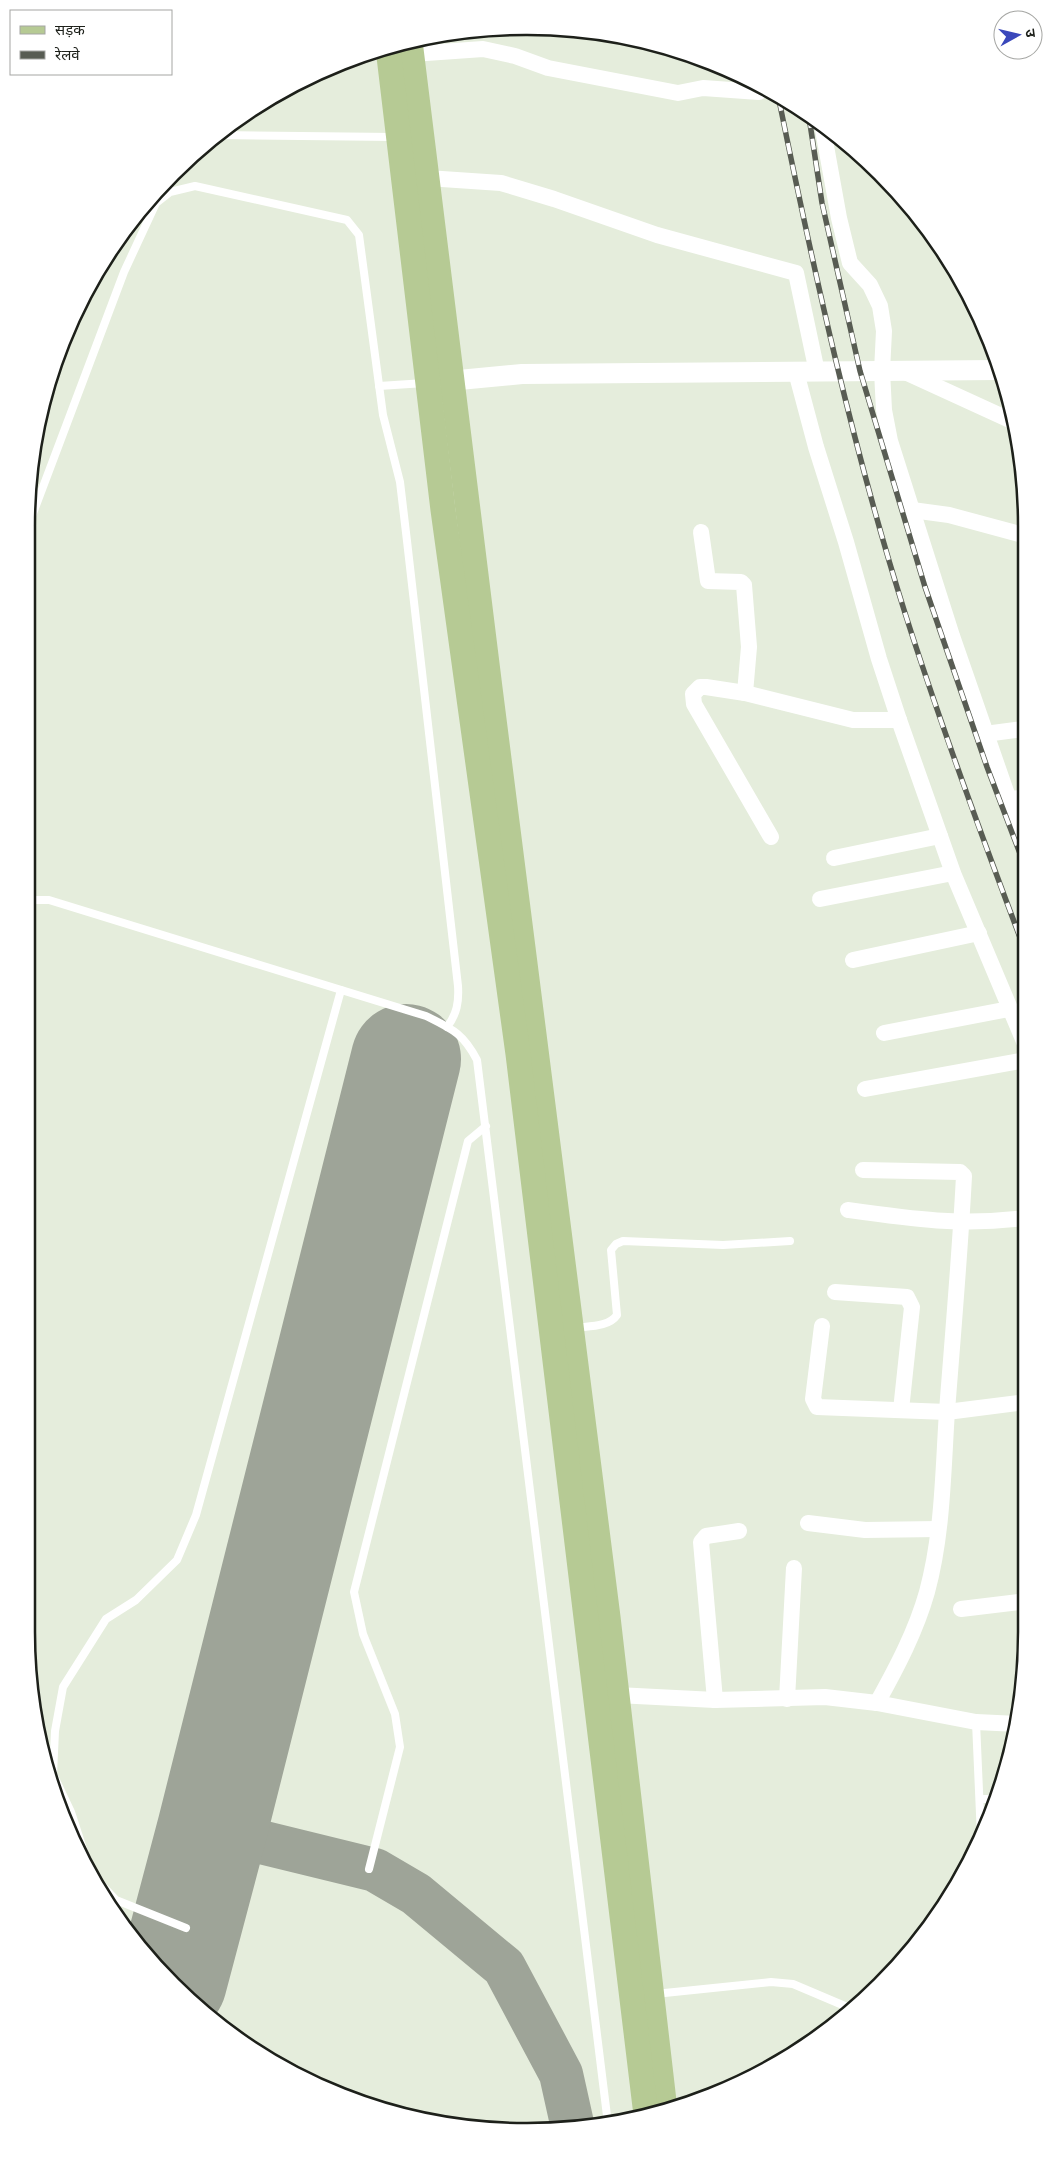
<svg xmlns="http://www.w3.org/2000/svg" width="1053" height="2158" viewBox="0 0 1053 2158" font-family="'Nunito Sans','Noto Sans Devanagari',sans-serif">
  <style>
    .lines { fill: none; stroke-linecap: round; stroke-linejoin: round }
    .taxiway { stroke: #9ea498; stroke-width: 44 }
    .runway { stroke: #9ea498; stroke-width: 110 }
    .service { stroke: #fff; stroke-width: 8 }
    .minor { stroke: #fff; stroke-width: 16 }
    .tertiary { stroke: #fff; stroke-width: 20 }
    .primary { stroke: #b6ca94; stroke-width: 25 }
    .rail-casing { stroke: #585c53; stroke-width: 5.5 }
    .rail { stroke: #fff; stroke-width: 4; stroke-dasharray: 11; stroke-linecap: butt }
    .rim { fill: none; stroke: #1d201a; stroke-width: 2.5 }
  </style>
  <rect width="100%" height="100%" fill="#e5eddc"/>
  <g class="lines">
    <polyline class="taxiway" points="212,1830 375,1870 416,1894 504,1967 561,2074 573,2128"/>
    <polyline class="runway" points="172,1981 212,1830 406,1059"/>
    <g class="service">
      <polyline points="219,135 394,137"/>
      <polyline points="379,386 425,383"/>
      <path d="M 26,532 L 124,272 L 156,203 L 170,192 L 195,186 L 347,220 L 359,235 L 383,415 L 400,482 L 407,541 L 458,986 C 459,1002 457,1014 447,1027"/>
      <path d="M 26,900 L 49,900 L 426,1016 C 452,1029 463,1033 477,1060 L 608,2124"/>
      <path d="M 575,1328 C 589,1326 609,1327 617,1315 L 611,1250 L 616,1244 L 623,1241 L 723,1245 L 790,1241"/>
      <polyline points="976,1722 981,1837"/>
      <polyline points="980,1799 996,1799"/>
      <polyline points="369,1869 400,1747 395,1714 363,1634 354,1592 468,1141 486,1126"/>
      <polyline points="186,1928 116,1900 98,1881 85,1855 71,1812 53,1774 55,1731 63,1687 106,1619 136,1600 177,1560 196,1515 341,990"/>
      <polyline points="655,1994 771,1982 793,1984 852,2009"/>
    </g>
    <g class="minor">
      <polyline points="412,54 483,49 515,56 548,68 678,93 703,88 759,92"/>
      <polyline points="822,124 839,218 850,263 870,285 880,306 884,331 882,371 884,410 890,441 952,636 1024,843"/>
      <polyline points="427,178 501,183 554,199 657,235 796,273 817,372"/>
      <polyline points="796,372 816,447 846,542 879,659 899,720 953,873 1025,1044"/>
      <polyline points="905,372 1012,421"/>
      <polyline points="912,510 949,515 1023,535"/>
      <polyline points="701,532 708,581 741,582 744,585 749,647 745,693"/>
      <polyline points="985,734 1023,729"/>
      <polyline points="1008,799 1024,798"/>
      <polyline points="771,837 694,704 693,694 700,687 706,687 745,693 853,720 899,720"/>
      <polyline points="834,858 940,836"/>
      <polyline points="820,899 953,873"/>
      <polyline points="853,960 979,933"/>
      <polyline points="884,1033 1009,1009"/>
      <polyline points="865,1089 1025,1060"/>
      <path d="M 863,1170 L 960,1172 L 964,1176 C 960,1254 953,1333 947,1411 C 943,1471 943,1533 927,1592 C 916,1631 897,1667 877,1703"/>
      <path d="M 848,1210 C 912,1219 961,1226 1025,1218"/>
      <polyline points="835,1292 907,1297 912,1307 901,1410"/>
      <polyline points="822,1326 813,1399 817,1407 947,1412 1026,1402"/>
      <polyline points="808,1523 865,1530 938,1529"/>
      <polyline points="961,1609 1027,1601"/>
      <polyline points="608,1692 617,1695 715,1700 825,1697 877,1703 976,1722 1018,1724"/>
      <polyline points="787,1699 794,1568"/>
      <polyline points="715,1700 701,1542 706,1536 739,1531"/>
    </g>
    <polyline class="tertiary" points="438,382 522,374 998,370"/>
    <g class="primary">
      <polyline points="410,41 490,688 608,1617 665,2110"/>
      <polyline points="388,48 443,510 518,1054 646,2115"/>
    </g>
    <defs>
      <g id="rail">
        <path d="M 779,100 C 814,272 852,445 905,613 C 941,726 982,837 1024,948"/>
        <polyline points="809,117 822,203 860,371 925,587 987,767 1024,864"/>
      </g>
    </defs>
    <use href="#rail" class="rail-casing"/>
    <use href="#rail" class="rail"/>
  </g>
  <path d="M0 0H1053V2158H0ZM526 35H527A491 491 0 0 1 1018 526V1632A491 491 0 0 1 527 2123H526A491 491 0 0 1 35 1632V526A491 491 0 0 1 526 35Z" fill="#fff" fill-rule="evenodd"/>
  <path class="rim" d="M526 35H527A491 491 0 0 1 1018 526V1632A491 491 0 0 1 527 2123H526A491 491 0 0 1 35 1632V526A491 491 0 0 1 526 35Z"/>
  <rect x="10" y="10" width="162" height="65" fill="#ffffff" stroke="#a5a6a3"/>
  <rect x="20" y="26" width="25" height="8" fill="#b6ca94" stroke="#a5a6a3"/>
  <text x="55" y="35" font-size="15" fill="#1d201a">सड़क</text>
  <rect x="20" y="51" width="25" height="8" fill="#585c53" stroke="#a5a6a3"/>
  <text x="55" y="60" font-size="15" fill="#1d201a">रेलवे</text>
  <g transform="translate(1018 35) rotate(82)"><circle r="24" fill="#ffffff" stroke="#a5a6a3"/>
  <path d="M0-4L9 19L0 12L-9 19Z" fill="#3a48bb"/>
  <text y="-8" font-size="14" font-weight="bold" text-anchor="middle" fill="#1d201a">उ</text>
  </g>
</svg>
